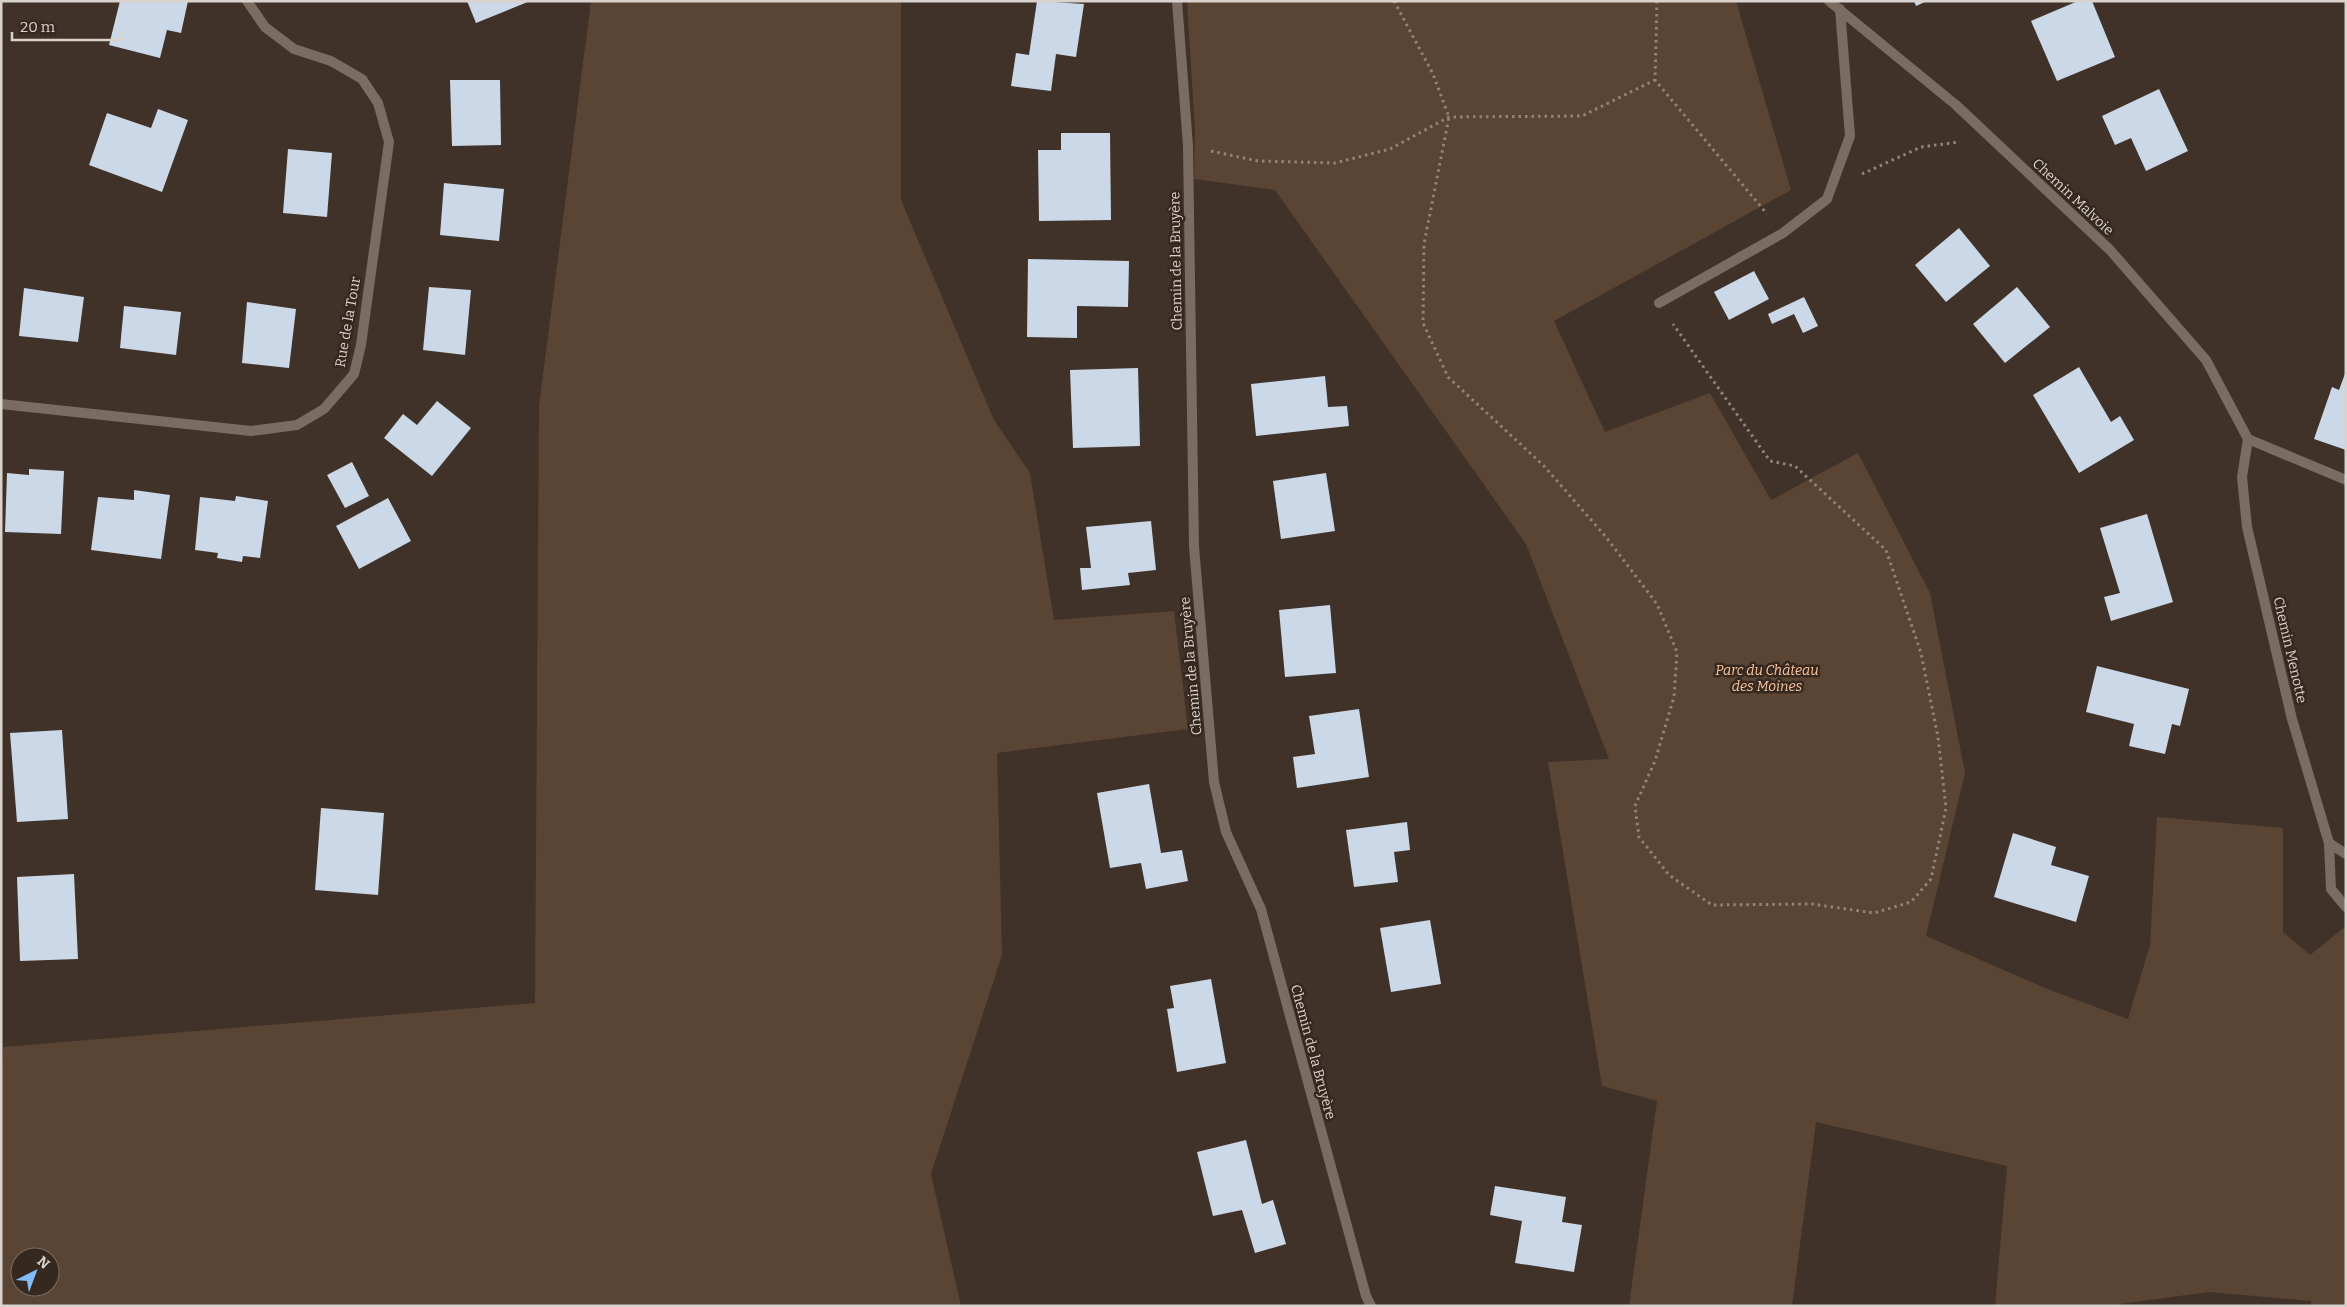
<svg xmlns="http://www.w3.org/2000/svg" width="2347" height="1307" viewBox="0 0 2347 1307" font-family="Bitter,serif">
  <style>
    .green { fill: #5a4433; fill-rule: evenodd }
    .building { fill: #cbd8e7 }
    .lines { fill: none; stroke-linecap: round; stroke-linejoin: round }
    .path { stroke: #8f857d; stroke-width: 3; stroke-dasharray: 2.5 4; stroke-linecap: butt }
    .minor { stroke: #7b6c62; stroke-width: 10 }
    .labels { text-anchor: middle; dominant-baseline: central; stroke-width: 5; stroke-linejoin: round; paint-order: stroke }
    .street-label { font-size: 14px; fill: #dad2cc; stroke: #35281f }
    .park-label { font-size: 14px; font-style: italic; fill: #fdc59d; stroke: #35281f }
  </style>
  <rect width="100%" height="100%" fill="#403229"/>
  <g class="green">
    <path d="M 591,1 L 901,1 L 901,200 L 994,420 L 1030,473 L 1054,620 L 1174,611 L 1188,729 L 997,753 L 1002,955 L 931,1174 L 961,1306 L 1,1306 L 1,1095 L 3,1047 L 535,1003 L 539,406 ZM 20,1257 L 50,1257 L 50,1287 L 20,1287 Z"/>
    <polygon points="1187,1 1736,1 1791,190 1554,321 1605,432 1710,393 1771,500 1858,453 1930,593 1965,773 1926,936 2045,988 2128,1019 2150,945 2157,817 2283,828 2283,932 2310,955 2346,926 2346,1306 2311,1306 2311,1301 2209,1292 2105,1306 1995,1306 2007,1166 1816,1122 1792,1306 1629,1306 1657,1101 1602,1086 1548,762 1609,759 1526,544 1275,190 1194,179 1195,131"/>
  </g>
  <g class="building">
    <polygon points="120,1 188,1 181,33 167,30 160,58 109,45"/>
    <polygon points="467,1 530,1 476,23"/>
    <polygon points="1037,1 1084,4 1076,57 1056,54 1051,91 1011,86 1016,53 1029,55"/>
    <polygon points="1914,1 1927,1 1916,6"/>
    <polygon points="2078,1 2092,1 2115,57 2057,81 2031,21"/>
    <polygon points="450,80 500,80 501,145 452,146"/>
    <polygon points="2159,89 2188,151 2146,171 2131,138 2115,145 2102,116"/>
    <polygon points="158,109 188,120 162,192 89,165 107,113 151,128"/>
    <polygon points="1061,133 1110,133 1111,220 1039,221 1038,150 1061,150"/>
    <polygon points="288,149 332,153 327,217 283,213"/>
    <polygon points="444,183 504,189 499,241 440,235"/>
    <polygon points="1959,228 1990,266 1946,302 1915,265"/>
    <polygon points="1028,259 1129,261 1128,307 1077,306 1077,338 1027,337"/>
    <polygon points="1754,271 1769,299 1729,320 1714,292"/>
    <polygon points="429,287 471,290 465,355 423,350"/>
    <polygon points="2017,287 2050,327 2005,363 1973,324"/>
    <polygon points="24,288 84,297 78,342 19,336"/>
    <polygon points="1804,297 1818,326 1803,333 1794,314 1772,324 1768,314"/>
    <polygon points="247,302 296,309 289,368 242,363"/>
    <polygon points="124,306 181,312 176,355 120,348"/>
    <polygon points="2079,367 2111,422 2120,416 2134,440 2079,473 2033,395"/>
    <polygon points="1138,368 1140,446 1073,448 1070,370"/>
    <polygon points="2346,371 2346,450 2314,439 2332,387 2339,390"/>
    <polygon points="1325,376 1328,407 1347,406 1349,426 1256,436 1251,384"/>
    <polygon points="437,401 471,428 432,476 384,438 403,414 417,425"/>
    <polygon points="352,462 369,496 345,508 327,475"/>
    <polygon points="29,469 64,471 61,534 5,532 7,473 29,475"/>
    <polygon points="1326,473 1335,531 1281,539 1273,481"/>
    <polygon points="134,490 170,495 161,559 91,550 98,497 134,500"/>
    <polygon points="236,496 268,501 260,558 243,556 242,562 217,558 218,553 195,550 200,497 235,501"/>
    <polygon points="388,498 411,541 359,569 336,526"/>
    <polygon points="2147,514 2173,602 2111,621 2104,597 2120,593 2100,528"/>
    <polygon points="1151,521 1156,570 1128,573 1130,585 1082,590 1080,568 1091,568 1086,527"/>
    <polygon points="1330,605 1336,673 1285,677 1279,610"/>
    <polygon points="2097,666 2189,689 2180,726 2172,724 2165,754 2129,746 2134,724 2086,712"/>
    <polygon points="1359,709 1369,777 1297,788 1293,757 1315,754 1309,716"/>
    <polygon points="62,730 68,819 17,822 10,733"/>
    <polygon points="1149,784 1161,853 1182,850 1188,881 1146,889 1141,863 1110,868 1097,793"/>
    <polygon points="321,808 384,813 378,895 315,890"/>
    <polygon points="1407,822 1410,850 1394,852 1398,882 1354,887 1346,830"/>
    <polygon points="2013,833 2056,847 2051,865 2089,876 2076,922 1994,897"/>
    <polygon points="74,874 78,959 20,961 17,877"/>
    <polygon points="1430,920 1441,984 1391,992 1380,928"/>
    <polygon points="1211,979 1226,1063 1177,1072 1167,1009 1174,1008 1170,986"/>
    <polygon points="1246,1140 1262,1204 1273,1200 1286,1244 1255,1253 1242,1210 1213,1216 1197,1152"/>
    <polygon points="1495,1186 1566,1197 1562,1222 1582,1225 1574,1272 1515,1263 1522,1221 1490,1215"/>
  </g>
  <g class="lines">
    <g class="path">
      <polyline points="1394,1 1433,74 1449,117 1424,244 1423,323 1448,377 1544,466 1606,537 1657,604 1677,652 1674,697 1655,761 1635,806 1639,837 1669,875 1712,905 1812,904 1874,913 1911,902 1931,879 1946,808 1938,737 1921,653 1886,550 1795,466 1770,461 1673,324"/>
      <polyline points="1657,1 1655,80 1767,214"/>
      <polyline points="1211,151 1258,161 1335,163 1390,149 1449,117 1582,116 1655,80"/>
      <polyline points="1862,174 1921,147 1960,142"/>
    </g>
    <g class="minor">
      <polyline points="1177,1 1188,146 1194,547 1214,782 1226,832 1261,909 1366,1296 1371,1306"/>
      <polyline points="1829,1 1956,105 2110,250 2206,360 2248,439"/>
      <polyline points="1659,303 1783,233 1827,199 1850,136 1840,9"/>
      <polyline points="1,404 251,431 297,425 324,409 354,374 361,345 389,142 378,103 362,79 331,61 294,49 265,27 247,1"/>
      <polyline points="2248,439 2242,477 2247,527 2292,719 2329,843 2331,889 2346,907"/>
      <polyline points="2248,439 2346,480"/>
      <polyline points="2329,843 2346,854"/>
    </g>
  </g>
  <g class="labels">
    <g class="street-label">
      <text transform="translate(2073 197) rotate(43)">Chemin Malvoie</text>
      <text transform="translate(1176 261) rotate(-91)">Chemin de la Bruyère</text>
      <text transform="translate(348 322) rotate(-80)">Rue de la Tour</text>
      <text transform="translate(2290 650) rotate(77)">Chemin Menotte</text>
      <text transform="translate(1191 666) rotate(-95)">Chemin de la Bruyère</text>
      <text transform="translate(1313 1052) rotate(75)">Chemin de la Bruyère</text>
    </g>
    <g class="park-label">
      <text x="1767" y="670">Parc du Château<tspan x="1767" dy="16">des Moines</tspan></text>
    </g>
  </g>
  <rect width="2347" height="1307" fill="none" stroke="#dad2cc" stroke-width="5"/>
  <g transform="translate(35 1272) rotate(42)"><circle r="24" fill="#35281f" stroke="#776c64"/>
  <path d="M0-4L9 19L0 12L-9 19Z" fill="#82bcfa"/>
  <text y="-8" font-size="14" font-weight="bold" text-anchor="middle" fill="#dad2cc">N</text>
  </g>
  <path d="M12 32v8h110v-8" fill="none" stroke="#dad2cc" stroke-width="2.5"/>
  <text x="20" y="32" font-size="15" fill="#dad2cc" stroke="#35281f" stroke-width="4" paint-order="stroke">20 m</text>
</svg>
